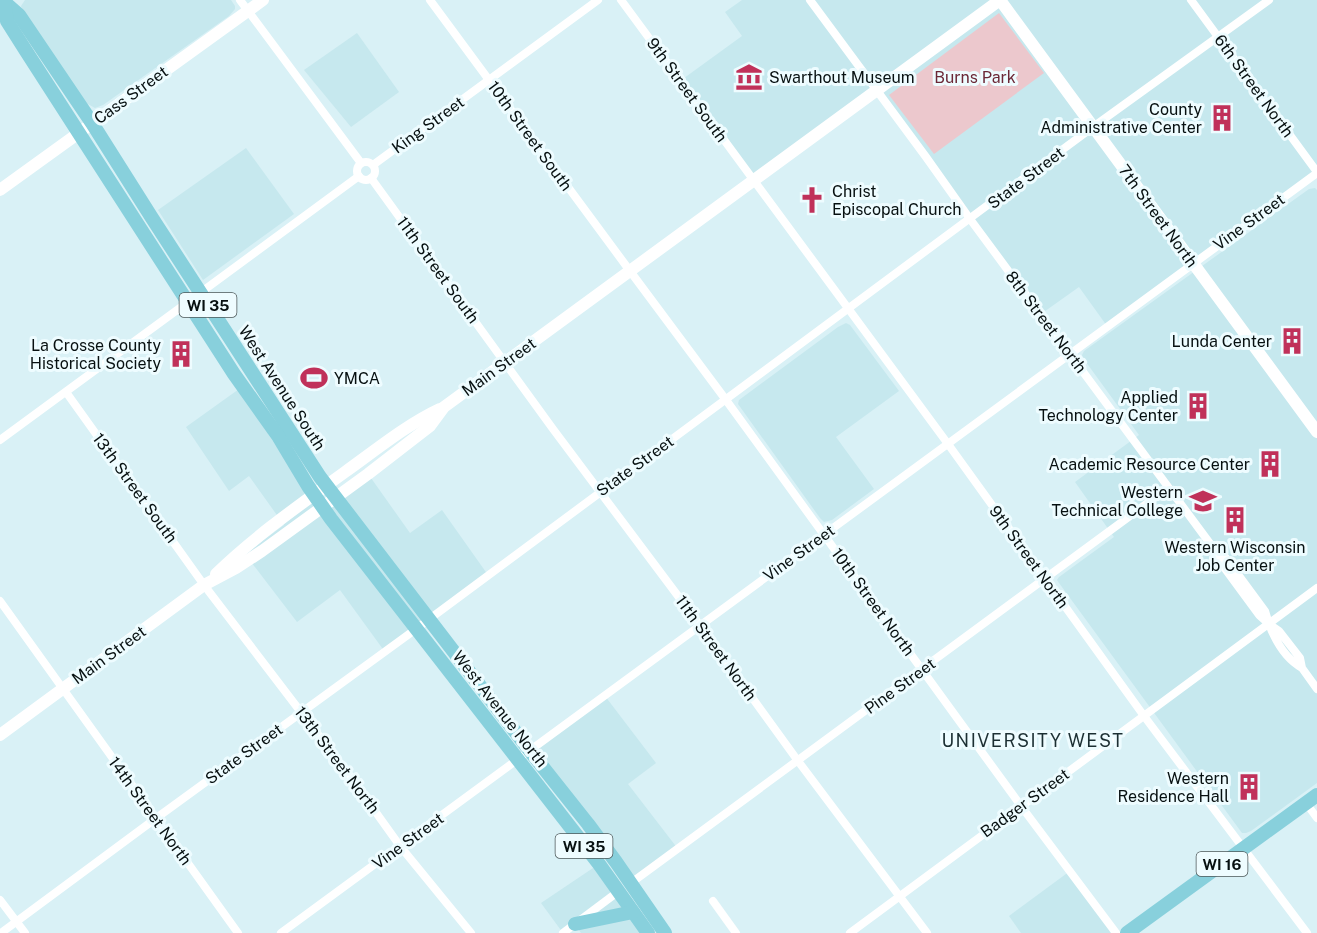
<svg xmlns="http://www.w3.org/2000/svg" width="1317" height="933" viewBox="0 0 1317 933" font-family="'Public Sans',sans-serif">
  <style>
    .built { fill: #c6e8ee }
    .green { fill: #ecc8cd }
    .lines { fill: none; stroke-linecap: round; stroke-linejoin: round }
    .street { stroke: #fff; stroke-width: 8 }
    .secondary { stroke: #fff; stroke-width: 12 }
    .primary { stroke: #88d0dc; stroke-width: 14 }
    .labels { text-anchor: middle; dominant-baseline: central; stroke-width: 6; stroke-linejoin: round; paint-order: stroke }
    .shield { fill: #eefcff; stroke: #4c5758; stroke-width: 1.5 }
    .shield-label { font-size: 15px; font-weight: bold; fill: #071011 }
    .poi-label { font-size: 16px; fill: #071011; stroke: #eefcff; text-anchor: end }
    .park-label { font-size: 16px; fill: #6b2736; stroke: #eefcff }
    .street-label { font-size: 16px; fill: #071011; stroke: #eefcff }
    .neighbourhood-label { font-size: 18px; letter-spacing: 1.5px; fill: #1c2f33; stroke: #eefcff }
  </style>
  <rect width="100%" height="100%" fill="#d9f1f6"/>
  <g class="built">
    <polygon points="25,0 231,0 235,6 235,9 229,16 103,105 95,108 86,103 22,9 21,6"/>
    <polygon points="742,0 1317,0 1317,173 1107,326 1079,287 1041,314 877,91 753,181 680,81 742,36 725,12"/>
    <polygon points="357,33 399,92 351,127 304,70"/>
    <polygon points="246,148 294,214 203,280 158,210"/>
    <polygon points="1315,188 1317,190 1317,783 1251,831 1246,833 1242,833 1059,583 1057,580 1059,577 1114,537 1075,482 1139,435 1083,358 1082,355 1084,351 1309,189"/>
    <polygon points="846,323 850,325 899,391 836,437 874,489 832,520 824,522 820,518 738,404 739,400 838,327"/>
    <polygon points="239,389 321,515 371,478 410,533 442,510 488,575 385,652 340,590 297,622 245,554 284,525 249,476 229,491 186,427"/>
    <polygon points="605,696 656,763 628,784 678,849 631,883 530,751"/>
    <polygon points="599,864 648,933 581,933 575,924 563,933 541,903"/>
    <polygon points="1070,871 1116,933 1021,933 1009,916"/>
  </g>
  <polygon class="green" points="999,13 1044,73 934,154 889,95"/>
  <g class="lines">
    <g class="street">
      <polyline points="240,0 361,163"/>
      <polyline points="430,0 630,271 726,400 1021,806 1116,933"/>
      <polyline points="621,0 948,444 1144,716 1307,933"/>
      <polyline points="810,0 926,157 970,219 1217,553"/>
      <polyline points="1191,0 1317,172"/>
      <circle cx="366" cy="171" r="9"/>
      <polyline points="373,165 598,0"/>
      <polyline points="371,178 553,429 693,616 798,761 927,933"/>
      <polyline points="200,293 359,176"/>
      <polyline points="66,392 204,585 352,779 400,846 471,933"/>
      <polyline points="0,440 188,302"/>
      <polygon points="1217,553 1226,558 1265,611 1269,624 1259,615 1220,562"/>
      <polyline points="0,601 238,933"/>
      <path d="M 1302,668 C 1286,659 1275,640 1269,624 L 1279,631 L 1300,658 L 1302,668 L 1317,689"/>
      <polyline points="1306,803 1317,818"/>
      <polyline points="631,883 1168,488"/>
      <polyline points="0,900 25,933"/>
      <polyline points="713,901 736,933"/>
      <polyline points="1,933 155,819 416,629 1093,127 1269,0"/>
      <polyline points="281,933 1317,173"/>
      <polyline points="563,933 619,891"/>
      <polyline points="850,933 1317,588"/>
    </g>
    <g class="secondary">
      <polyline points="1000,0 1317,432"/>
      <polyline points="0,190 263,0"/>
      <path d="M 216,574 C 255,536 301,504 345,472 C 376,450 406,425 440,409"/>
      <polyline points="0,735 204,585 236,568 262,551 368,474 430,426 444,407 1000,0"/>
    </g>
    <g class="primary">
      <polyline points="2,0 19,15 92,123 152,218 320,477 530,751 588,824 616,862 665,933"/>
      <polyline points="4,3 7,21 26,51 234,374 278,436 308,486 331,519 599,864 648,933"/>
      <polyline points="575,924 633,912"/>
      <polyline points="1127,933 1317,795"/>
    </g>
  </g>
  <defs>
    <symbol id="museum-bare" viewBox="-9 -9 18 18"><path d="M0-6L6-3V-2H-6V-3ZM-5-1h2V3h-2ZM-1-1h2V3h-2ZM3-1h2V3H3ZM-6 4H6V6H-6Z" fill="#c0315a" stroke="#eefcff" stroke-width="2.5" paint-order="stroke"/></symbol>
    <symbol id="building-bare" viewBox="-9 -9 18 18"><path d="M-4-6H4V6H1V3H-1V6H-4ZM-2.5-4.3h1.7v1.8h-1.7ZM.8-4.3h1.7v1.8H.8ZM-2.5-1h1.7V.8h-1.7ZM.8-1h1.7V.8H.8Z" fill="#c0315a" stroke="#eefcff" stroke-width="2.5" paint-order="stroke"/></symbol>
    <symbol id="church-bare" viewBox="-9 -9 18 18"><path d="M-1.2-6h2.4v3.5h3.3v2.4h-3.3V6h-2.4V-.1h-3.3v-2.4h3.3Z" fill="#c0315a" stroke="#eefcff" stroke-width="2.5" paint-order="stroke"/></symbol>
    <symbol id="stadium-bare" viewBox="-9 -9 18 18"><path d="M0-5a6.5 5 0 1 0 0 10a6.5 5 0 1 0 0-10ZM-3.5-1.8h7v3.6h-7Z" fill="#c0315a" stroke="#eefcff" stroke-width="2.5" paint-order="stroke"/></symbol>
    <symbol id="university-bare" viewBox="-9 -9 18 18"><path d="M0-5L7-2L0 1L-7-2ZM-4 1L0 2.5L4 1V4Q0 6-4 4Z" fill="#c0315a" stroke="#eefcff" stroke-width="2.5" paint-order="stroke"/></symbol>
  </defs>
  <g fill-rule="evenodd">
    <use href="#museum-bare" x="730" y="58" width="38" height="38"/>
    <use href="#building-bare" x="1203" y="99" width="38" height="38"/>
    <use href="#church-bare" x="793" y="181" width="38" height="38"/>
    <use href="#building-bare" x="1273" y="322" width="38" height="38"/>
    <use href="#building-bare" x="162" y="335" width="38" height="38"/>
    <use href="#stadium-bare" x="295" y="359" width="38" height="38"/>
    <use href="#building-bare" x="1179" y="387" width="38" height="38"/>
    <use href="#building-bare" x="1251" y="445" width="38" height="38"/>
    <use href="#university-bare" x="1184" y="482" width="38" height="38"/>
    <use href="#building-bare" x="1216" y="501" width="38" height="38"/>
    <use href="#building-bare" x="1230" y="768" width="38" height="38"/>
  </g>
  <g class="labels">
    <g class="shield">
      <rect x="179.5" y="293" width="57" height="24" rx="4.5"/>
      <rect x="555.5" y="834" width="57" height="24" rx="4.5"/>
      <rect x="1196.5" y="852" width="51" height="24" rx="4.5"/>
    </g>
    <g class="shield-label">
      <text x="208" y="305">WI 35</text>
      <text x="584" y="846">WI 35</text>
      <text x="1222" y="864">WI 16</text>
    </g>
    <g class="poi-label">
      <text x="769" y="77" text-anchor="start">Swarthout Museum</text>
      <text x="1202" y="109">County<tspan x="1202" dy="18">Administrative Center</tspan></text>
      <text x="832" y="191" text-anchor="start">Christ<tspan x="832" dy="18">Episcopal Church</tspan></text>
      <text x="1272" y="341">Lunda Center</text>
      <text x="161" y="345">La Crosse County<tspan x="161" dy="18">Historical Society</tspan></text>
      <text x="334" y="378" text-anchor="start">YMCA</text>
      <text x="1178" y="397">Applied<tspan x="1178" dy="18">Technology Center</tspan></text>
      <text x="1250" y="464">Academic Resource Center</text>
      <text x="1183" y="492">Western<tspan x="1183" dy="18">Technical College</tspan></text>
      <text x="1235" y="547" text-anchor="middle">Western Wisconsin<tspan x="1235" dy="18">Job Center</tspan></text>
      <text x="1229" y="778">Western<tspan x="1229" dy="18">Residence Hall</tspan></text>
    </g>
    <g class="park-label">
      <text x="975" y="77">Burns Park</text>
    </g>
    <g class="street-label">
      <text transform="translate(1254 86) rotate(54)">6th Street North</text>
      <text transform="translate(687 90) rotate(54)">9th Street South</text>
      <text transform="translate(131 95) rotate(-36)">Cass Street</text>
      <text transform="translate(428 125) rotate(-36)">King Street</text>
      <text transform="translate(530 136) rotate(54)">10th Street South</text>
      <text transform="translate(1026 178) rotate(-37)">State Street</text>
      <text transform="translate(1158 216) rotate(54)">7th Street North</text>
      <text transform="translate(1249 222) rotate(-36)">Vine Street</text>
      <text transform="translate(438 270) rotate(54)">11th Street South</text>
      <text transform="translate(1046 322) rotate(53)">8th Street North</text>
      <text transform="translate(499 367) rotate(-36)">Main Street</text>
      <text transform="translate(282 388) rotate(57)">West Avenue South</text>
      <text transform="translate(635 466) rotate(-36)">State Street</text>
      <text transform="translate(135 488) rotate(54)">13th Street South</text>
      <text transform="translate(799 553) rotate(-36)">Vine Street</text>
      <text transform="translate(1029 557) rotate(54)">9th Street North</text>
      <text transform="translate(873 602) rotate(54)">10th Street North</text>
      <text transform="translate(716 648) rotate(54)">11th Street North</text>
      <text transform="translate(109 655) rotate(-36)">Main Street</text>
      <text transform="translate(900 686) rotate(-36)">Pine Street</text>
      <text transform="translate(500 709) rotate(52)">West Avenue North</text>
      <text transform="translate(244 754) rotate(-36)">State Street</text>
      <text transform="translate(337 760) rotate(53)">13th Street North</text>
      <text transform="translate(1025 803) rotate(-36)">Badger Street</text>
      <text transform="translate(150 811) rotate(54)">14th Street North</text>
      <text transform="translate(408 841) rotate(-36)">Vine Street</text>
    </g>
    <g class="neighbourhood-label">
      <text x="1033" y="740">UNIVERSITY WEST</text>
    </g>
  </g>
</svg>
